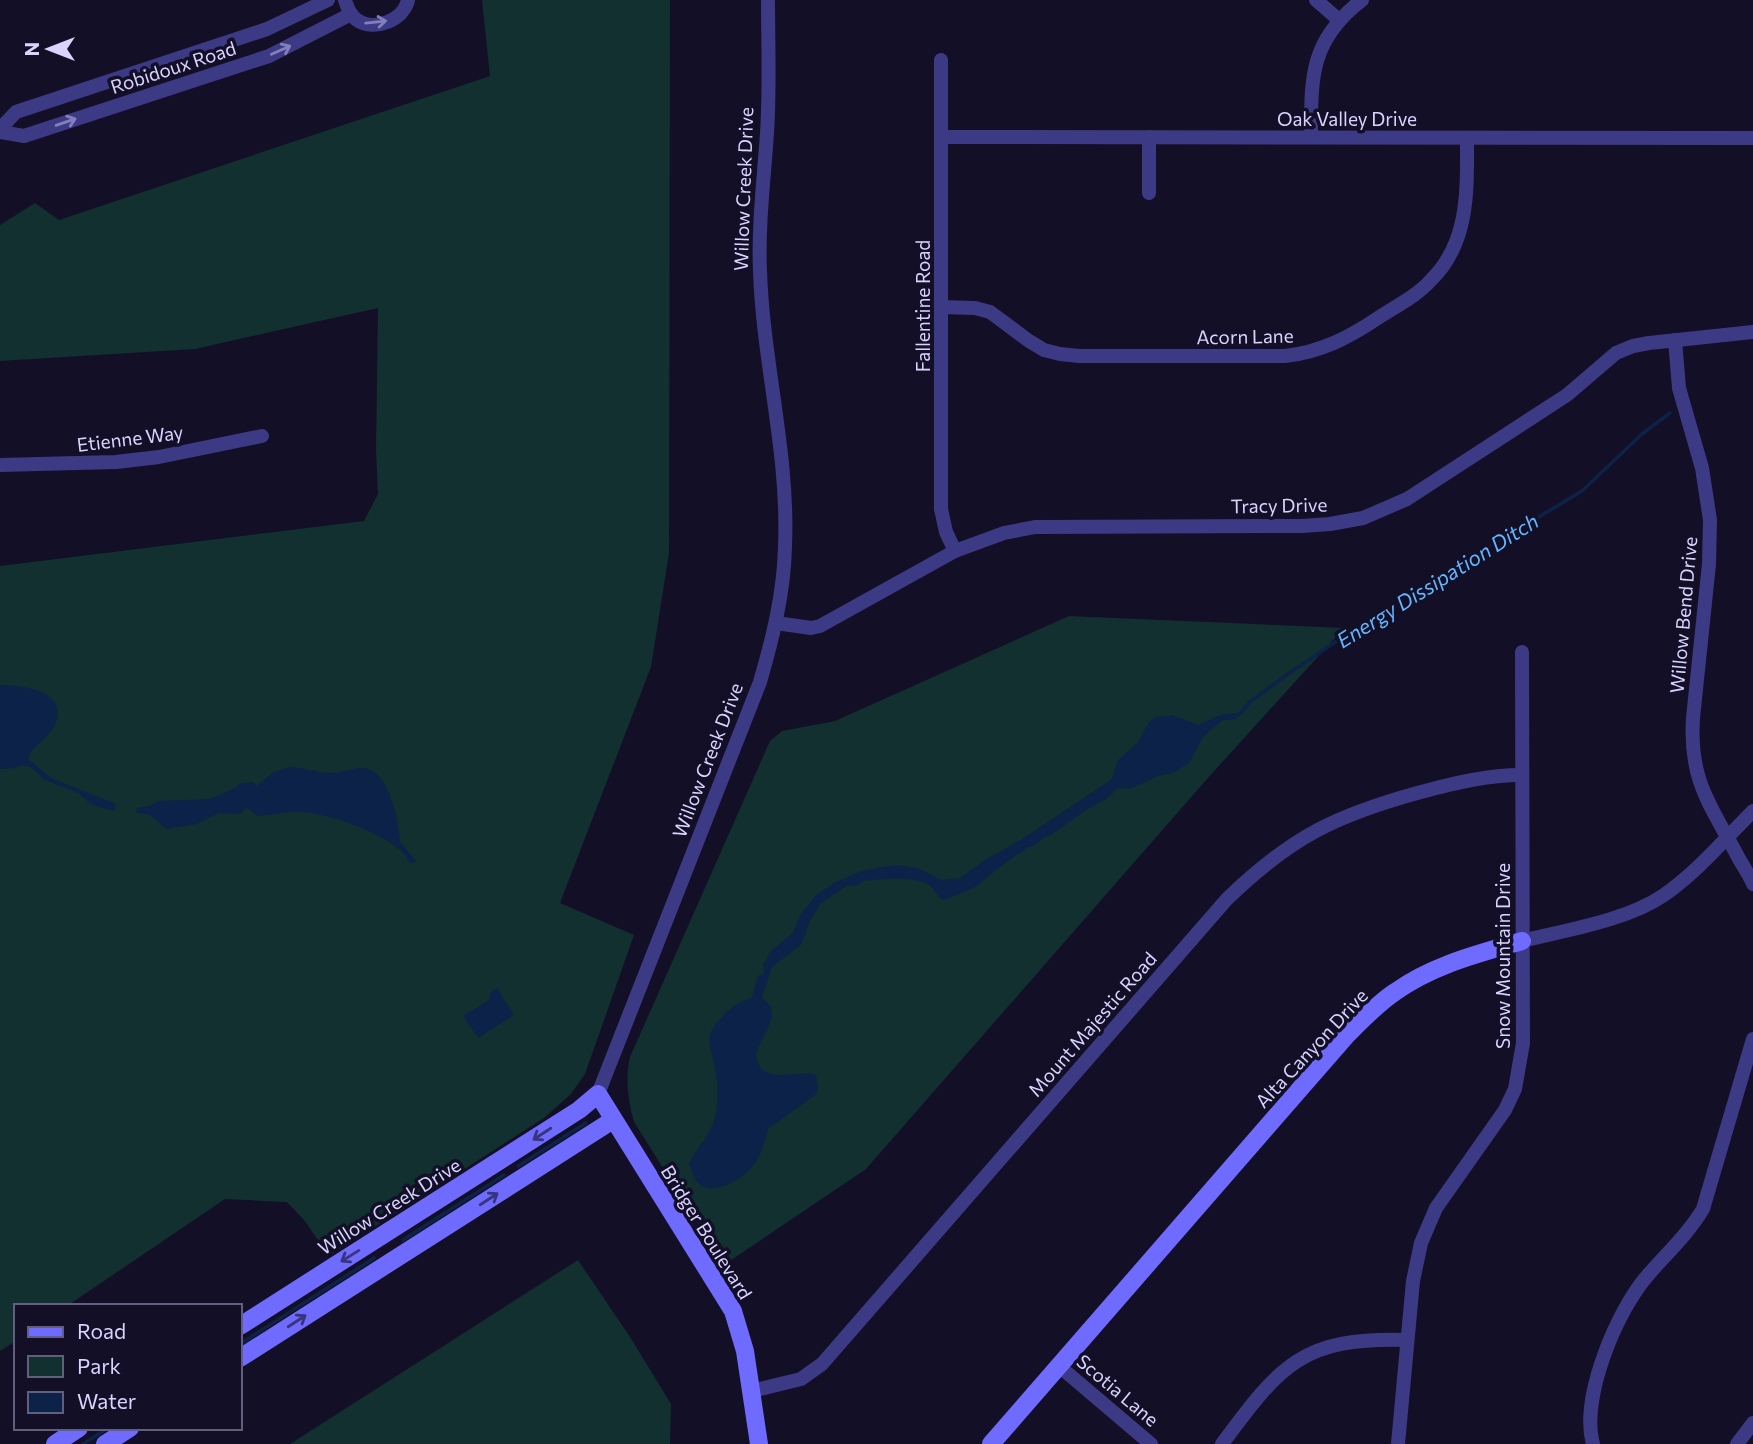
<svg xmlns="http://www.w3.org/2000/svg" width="1753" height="1444" viewBox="0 0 1753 1444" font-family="Commissioner,sans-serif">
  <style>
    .green { fill: #12302f }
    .water { fill: #0c2248 }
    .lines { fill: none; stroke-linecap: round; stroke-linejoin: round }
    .stream { stroke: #0c2248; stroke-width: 3.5 }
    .street { stroke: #3d3a85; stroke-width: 14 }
    .secondary { stroke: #6f6bff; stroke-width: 18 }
    .oneway { stroke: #837fbc }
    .oneway2 { stroke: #38347d }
    .labels { text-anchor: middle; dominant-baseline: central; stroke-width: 7; stroke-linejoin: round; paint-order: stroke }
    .street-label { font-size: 19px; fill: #d9d4ff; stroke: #130f26 }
    .water-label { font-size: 21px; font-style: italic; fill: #62b6ff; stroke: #130f26 }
  </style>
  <rect width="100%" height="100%" fill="#130f26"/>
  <g class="green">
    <polygon points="482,0 670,0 669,553 651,667 560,903 634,935 585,1074 571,1094 544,1118 329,1256 304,1220 287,1202 225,1199 67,1306 16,1306 16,1341 0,1351 0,566 364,521 378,494 376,450 378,308 195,349 0,361 0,225 35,203 59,220 490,76"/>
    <path d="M 1069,616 L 1344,628 L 1207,779 L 866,1169 L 724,1265 L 634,1122 C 628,1100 625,1079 630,1057 L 770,741 L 782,731 L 835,721 Z"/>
    <polygon points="578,1260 630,1337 671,1404 670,1444 290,1444"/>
  </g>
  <g class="water">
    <path d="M 0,685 C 27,685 74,693 52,730 C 45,741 32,745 28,759 L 51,778 L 116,804 L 114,811 L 92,805 L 78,793 L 45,780 L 30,767 L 22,765 L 16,768 L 0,769 Z"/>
    <path d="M 1235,713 L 1238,715 L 1236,719 L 1223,720 L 1213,728 L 1203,737 L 1189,763 L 1173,773 L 1158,776 L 1130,789 L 1117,788 L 1108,798 L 1086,810 L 1051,835 L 1043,838 L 1033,847 L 1027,847 L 1025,851 C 1016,853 987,878 978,885 C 973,889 950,898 943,900 C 936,897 935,888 929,885 C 914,876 879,879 863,881 L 859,885 L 847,886 L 821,903 L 811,919 L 801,945 L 772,967 L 762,997 L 771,1007 L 772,1017 L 767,1030 L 756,1053 C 758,1089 798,1068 816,1075 L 818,1089 L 815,1095 L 768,1129 C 764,1143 761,1159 749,1170 C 739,1180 713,1197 699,1184 C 694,1180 692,1171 689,1164 C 698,1145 713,1133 716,1112 C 718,1099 718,1081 715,1069 C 710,1043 702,1036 724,1015 C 731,1007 740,1001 751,998 C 755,990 755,982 759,975 L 764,974 L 763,964 L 771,951 L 793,933 L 800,915 L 816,895 L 834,883 L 864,870 L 897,865 L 918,868 L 942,880 L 960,878 L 985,860 L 1022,839 L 1112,779 L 1118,760 L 1138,742 L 1149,722 L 1157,717 L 1172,715 L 1198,725 L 1220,715 Z"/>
    <path d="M 289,767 C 304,767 317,773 332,773 C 343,773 354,767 364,768 C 390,771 399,822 400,842 L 417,862 L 409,863 C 403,838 327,813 303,812 C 288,811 273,815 258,816 L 246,807 L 240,814 L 219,813 L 197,824 L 167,829 L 148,814 L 136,813 L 137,808 L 149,806 L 158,801 L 210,799 L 237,787 L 239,784 L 253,782 L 256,786 L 274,772 Z"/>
    <polygon points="497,988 514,1015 478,1038 463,1016 489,1000 490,992"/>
  </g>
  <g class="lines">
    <g class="stream">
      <polyline points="1234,716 1240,714 1251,701 1285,676 1374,616 1582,491 1642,434 1670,413"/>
      <polyline points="518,1166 586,1123"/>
      <polyline points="403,1240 504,1175"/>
      <polyline points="240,1344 374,1258"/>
      <polyline points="83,1444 108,1428"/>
    </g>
    <g class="street">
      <path d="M 345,0 C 347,7 350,15 357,20 C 374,32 404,20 408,0"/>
      <polyline points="1316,0 1339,20"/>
      <polyline points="941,60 941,509 946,532 955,551"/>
      <polyline points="0,129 16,112 267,29 328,0"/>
      <polyline points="0,132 24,136 269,56 351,14"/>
      <polyline points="942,137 1753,138"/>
      <polyline points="1149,137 1149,193"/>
      <path d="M 1311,137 C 1311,77 1310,40 1362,0"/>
      <path d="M 941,307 L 975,308 L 990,312 L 1029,341 L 1044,350 L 1060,354 L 1079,356 L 1285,356 C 1321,352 1348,338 1378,318 C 1396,306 1417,296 1431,280 C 1470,242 1467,188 1467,138"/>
      <path d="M 1675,340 L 1679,388 L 1702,468 L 1710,520 L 1709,564 L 1693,718 C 1689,780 1710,804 1737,855 C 1742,865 1749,874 1753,884"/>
      <polyline points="0,465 116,462 159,457 262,436"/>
      <polyline points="776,623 811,628 820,626 955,551 1004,533 1035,527 1302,526 1330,524 1363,518 1407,499 1567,395 1616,353 1633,346 1649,343 1753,332"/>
      <path d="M 1522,941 C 1566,930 1626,921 1664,895 C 1697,872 1725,839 1753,811"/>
      <path d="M 598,1094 L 760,682 C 773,637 784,593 785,546 C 789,453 763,363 760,271 C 758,225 764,179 767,133 C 770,89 768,44 768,0"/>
      <polyline points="1059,1366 1151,1444"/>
      <path d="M 752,1391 L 801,1379 L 822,1364 L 1227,899 C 1291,837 1336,815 1421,792 C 1455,783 1487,775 1522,775"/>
      <path d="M 1222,1444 C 1281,1364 1303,1337 1407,1340"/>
      <polyline points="1398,1444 1413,1281 1421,1243 1436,1208 1505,1110 1515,1089 1523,1043 1522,652"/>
      <path d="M 1593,1444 C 1580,1398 1617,1310 1648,1275 C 1667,1253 1688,1234 1703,1209 L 1753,1039"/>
      <polyline points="1737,1444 1753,1423"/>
    </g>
    <g class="secondary">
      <polyline points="240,1326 579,1110 598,1094 733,1311 745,1351 759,1444"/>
      <polyline points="240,1358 613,1120"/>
      <polyline points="55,1444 79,1428"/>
      <polyline points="105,1444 130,1428"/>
      <path d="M 991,1444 L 1346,1036 C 1361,1021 1377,1004 1395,992 C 1433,965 1477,954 1522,941"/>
    </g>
  </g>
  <defs><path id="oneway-shaft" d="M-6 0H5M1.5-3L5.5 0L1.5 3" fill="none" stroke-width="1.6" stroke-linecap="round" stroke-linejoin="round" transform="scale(1.75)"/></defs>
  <g class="oneway">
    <use href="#oneway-shaft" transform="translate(376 22) rotate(-6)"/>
    <use href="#oneway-shaft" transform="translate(281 50) rotate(-24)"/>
    <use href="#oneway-shaft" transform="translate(66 122) rotate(-19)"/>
  </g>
  <g class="oneway2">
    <use href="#oneway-shaft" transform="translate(542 1134) rotate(147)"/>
    <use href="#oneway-shaft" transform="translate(489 1199) rotate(-33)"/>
    <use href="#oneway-shaft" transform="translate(350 1256) rotate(148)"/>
    <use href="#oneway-shaft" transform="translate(297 1321) rotate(-33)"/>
  </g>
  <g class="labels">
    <g class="street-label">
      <text transform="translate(173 67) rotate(-18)">Robidoux Road</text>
      <text x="1347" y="118">Oak Valley Drive</text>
      <text transform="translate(743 189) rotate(-88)">Willow Creek Drive</text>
      <text transform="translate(922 306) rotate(-90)">Fallentine Road</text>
      <text transform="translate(1245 336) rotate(-1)">Acorn Lane</text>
      <text transform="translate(130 438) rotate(-7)">Etienne Way</text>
      <text transform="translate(1279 505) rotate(-1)">Tracy Drive</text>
      <text transform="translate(1683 615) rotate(-85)">Willow Bend Drive</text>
      <text transform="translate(707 760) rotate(-69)">Willow Creek Drive</text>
      <text transform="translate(1502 956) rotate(-90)">Snow Mountain Drive</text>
      <text transform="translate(1092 1024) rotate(-49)">Mount Majestic Road</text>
      <text transform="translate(1311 1048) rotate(-47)">Alta Canyon Drive</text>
      <text transform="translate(389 1206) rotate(-32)">Willow Creek Drive</text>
      <text transform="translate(707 1232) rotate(58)">Bridger Boulevard</text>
      <text transform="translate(1118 1390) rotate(40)">Scotia Lane</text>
    </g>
    <g class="water-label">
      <text transform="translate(1437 580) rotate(-32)">Energy Dissipation Ditch</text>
    </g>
  </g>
  <rect x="14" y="1304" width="228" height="126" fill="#130f26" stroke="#625e7d" stroke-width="2"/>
  <rect x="28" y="1327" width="35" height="10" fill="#6f6bff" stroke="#625e7d" stroke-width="2"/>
  <text x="77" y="1339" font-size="21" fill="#d9d4ff">Road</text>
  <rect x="28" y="1356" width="35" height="21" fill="#12302f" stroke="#625e7d" stroke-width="2"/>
  <text x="77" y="1374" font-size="21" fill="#d9d4ff">Park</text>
  <rect x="28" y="1392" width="35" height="21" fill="#0c2248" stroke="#625e7d" stroke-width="2"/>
  <text x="77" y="1409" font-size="21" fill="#d9d4ff">Water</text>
  <g transform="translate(49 49) rotate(270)" stroke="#130f26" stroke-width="5" paint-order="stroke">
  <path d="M0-5L12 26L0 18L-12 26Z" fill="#d9d4ff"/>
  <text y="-10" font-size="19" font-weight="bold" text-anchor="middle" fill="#d9d4ff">N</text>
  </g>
</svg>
